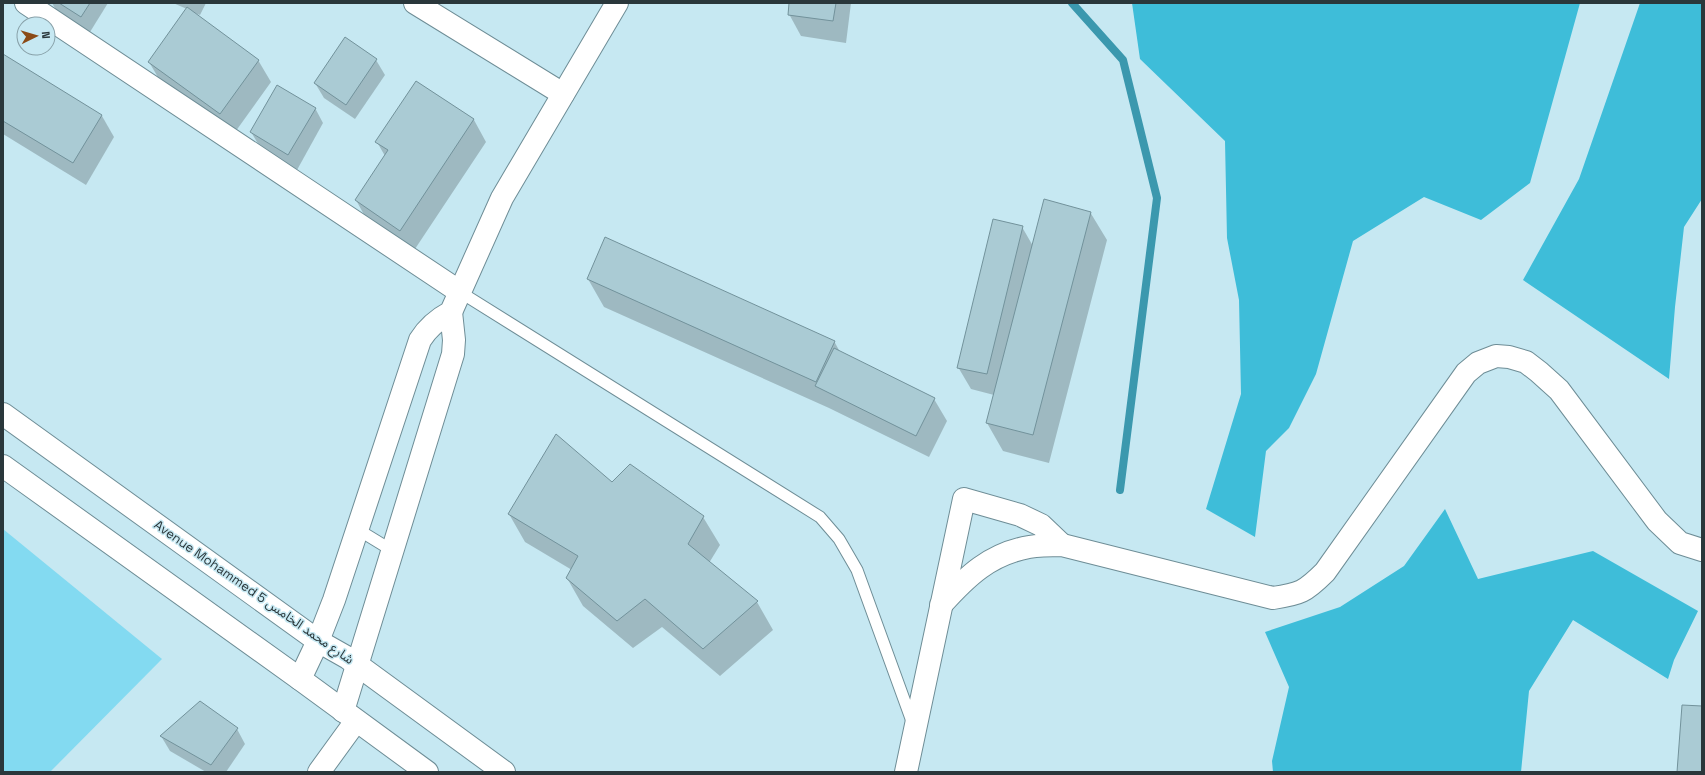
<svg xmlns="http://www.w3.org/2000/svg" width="1705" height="775" viewBox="0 0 1705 775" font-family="'Space Grotesk','Noto Sans Arabic',sans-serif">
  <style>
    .green { fill: #83daf1 }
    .forest { fill: #3ebdd9 }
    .shadow { fill: #0003 }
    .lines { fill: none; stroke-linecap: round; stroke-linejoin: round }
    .stream { stroke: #3b98ae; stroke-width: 8 }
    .building { fill: #aacbd4; stroke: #72929b }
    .service-casing { stroke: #6e8d96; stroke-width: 13 }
    .minor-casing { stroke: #6e8d96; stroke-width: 24 }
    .tertiary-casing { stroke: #6e8d96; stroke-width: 24 }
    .primary-casing { stroke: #6e8d96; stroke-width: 24 }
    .service { stroke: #fff; stroke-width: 11 }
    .minor { stroke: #fff; stroke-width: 22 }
    .tertiary { stroke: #fff; stroke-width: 22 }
    .primary { stroke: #fff; stroke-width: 22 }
    .labels { text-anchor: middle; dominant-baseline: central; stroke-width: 3; stroke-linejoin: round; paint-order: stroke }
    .street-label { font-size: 13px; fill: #2a373b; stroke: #c6e8f2 }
  </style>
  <rect width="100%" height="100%" fill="#c6e8f2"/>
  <polygon class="green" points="3,529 162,659 50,772 3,772"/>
  <g class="forest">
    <polygon points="1132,3 1580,3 1530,183 1481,220 1424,197 1353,241 1316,374 1289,428 1266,451 1255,537 1206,509 1241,394 1239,300 1227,238 1225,141 1140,59"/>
    <polygon points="1640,3 1702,3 1702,199 1684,227 1675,307 1669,379 1523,280 1579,179"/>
    <polygon points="1445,509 1478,579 1593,551 1698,611 1674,660 1668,679 1573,620 1529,691 1521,772 1273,772 1272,761 1289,687 1265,632 1340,607 1404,566"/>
  </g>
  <g class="shadow">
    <polygon points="52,3 108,3 90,32 56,10"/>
    <polygon points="173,3 206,3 200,15 194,13 258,60 271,82 233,135 162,84 149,62 187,9"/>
    <polygon points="790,3 851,3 846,43 801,36 789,14"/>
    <polygon points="3,56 102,116 114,137 86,185 3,134"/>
    <polygon points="376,60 385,75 355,119 324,98 315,83"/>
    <polygon points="417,82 474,120 486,142 413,252 368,222 356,200 385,156 377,142"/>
    <polygon points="315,108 323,123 297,170 260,147 251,132"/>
    <polygon points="1090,212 1107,240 1049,463 1003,451 987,423 994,395 971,389 958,367 1022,227 1033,246"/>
    <polygon points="588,279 834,341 840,352 934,399 947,421 929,457 829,408 604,307"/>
    <polygon points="630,465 703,517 720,545 709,563 757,602 773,630 720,676 662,627 633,648 583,606 567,578 572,570 525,542 509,514 612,483"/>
    <polygon points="237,729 245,744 226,772 206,772 170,751 161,736"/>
  </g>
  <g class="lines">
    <polyline class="stream" points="1072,3 1123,60 1157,198 1120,490"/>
  </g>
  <g class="building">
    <polygon points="59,3 90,3 81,17"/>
    <polygon points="789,3 836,3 833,21 788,15"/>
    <polygon points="187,7 259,60 220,114 148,62"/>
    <polygon points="345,37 377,59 346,105 314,83"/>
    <polygon points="3,54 102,115 73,163 3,121"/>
    <polygon points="416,81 474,119 400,231 355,200 388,150 375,142"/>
    <polygon points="277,85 316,108 288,155 250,132"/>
    <polygon points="1044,199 1091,212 1033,435 986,423"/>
    <polygon points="993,219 1023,226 987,374 957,368"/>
    <polygon points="605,237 835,341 816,382 587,279"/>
    <polygon points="834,348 935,398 916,436 815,386"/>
    <polygon points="556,434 612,482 630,464 704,516 688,544 758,601 703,649 645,599 617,621 566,578 578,556 508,514"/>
    <polygon points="200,701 238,728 211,765 160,736"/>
    <polygon points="1682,705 1702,706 1702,772 1677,772"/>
  </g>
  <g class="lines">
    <defs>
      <g id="service">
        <polyline points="460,292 820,517 839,539 857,570 913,724"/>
        <polyline points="357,529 393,551"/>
      </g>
      <g id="minor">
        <polyline points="26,3 460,292"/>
        <polyline points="415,3 563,94"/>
        <path d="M 941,605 C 967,576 990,554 1029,547 C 1040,545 1051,545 1062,545 L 1273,598 C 1300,594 1305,592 1325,572 L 1466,373 L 1478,363 L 1496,356 L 1509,357 L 1526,362 L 1539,372 L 1559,390 L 1657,521 L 1680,543 L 1702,550"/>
        <path d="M 318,641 L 334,600 L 420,340 C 428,327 438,319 451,312 L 502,198 L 617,3"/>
        <polyline points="343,711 453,354 454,340 451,312"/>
        <polyline points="319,772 356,721"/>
        <polyline points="906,772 964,499 1020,515 1041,525 1062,545"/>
      </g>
      <polyline id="tertiary" points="300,679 318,641"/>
      <g id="primary">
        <polyline points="3,414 318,641 348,658 504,772"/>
        <polyline points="3,466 300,679 427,772"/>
      </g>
    </defs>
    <use href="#service" class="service-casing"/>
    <use href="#minor" class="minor-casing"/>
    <use href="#tertiary" class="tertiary-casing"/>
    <use href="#primary" class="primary-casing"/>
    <use href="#service" class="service"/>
    <use href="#minor" class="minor"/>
    <use href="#tertiary" class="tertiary"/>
    <use href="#primary" class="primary"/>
  </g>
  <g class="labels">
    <g class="street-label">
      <text transform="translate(254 592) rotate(35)">Avenue Mohammed 5 شارع محمد الخامس</text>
    </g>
  </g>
  <rect width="1705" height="775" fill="none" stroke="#2a373b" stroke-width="8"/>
  <g transform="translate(36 36) rotate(85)"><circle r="19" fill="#c6e8f2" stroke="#88a1a9"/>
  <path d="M0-3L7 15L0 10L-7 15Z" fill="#8b4a16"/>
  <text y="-6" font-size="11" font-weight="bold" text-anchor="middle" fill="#2a373b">N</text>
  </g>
</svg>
